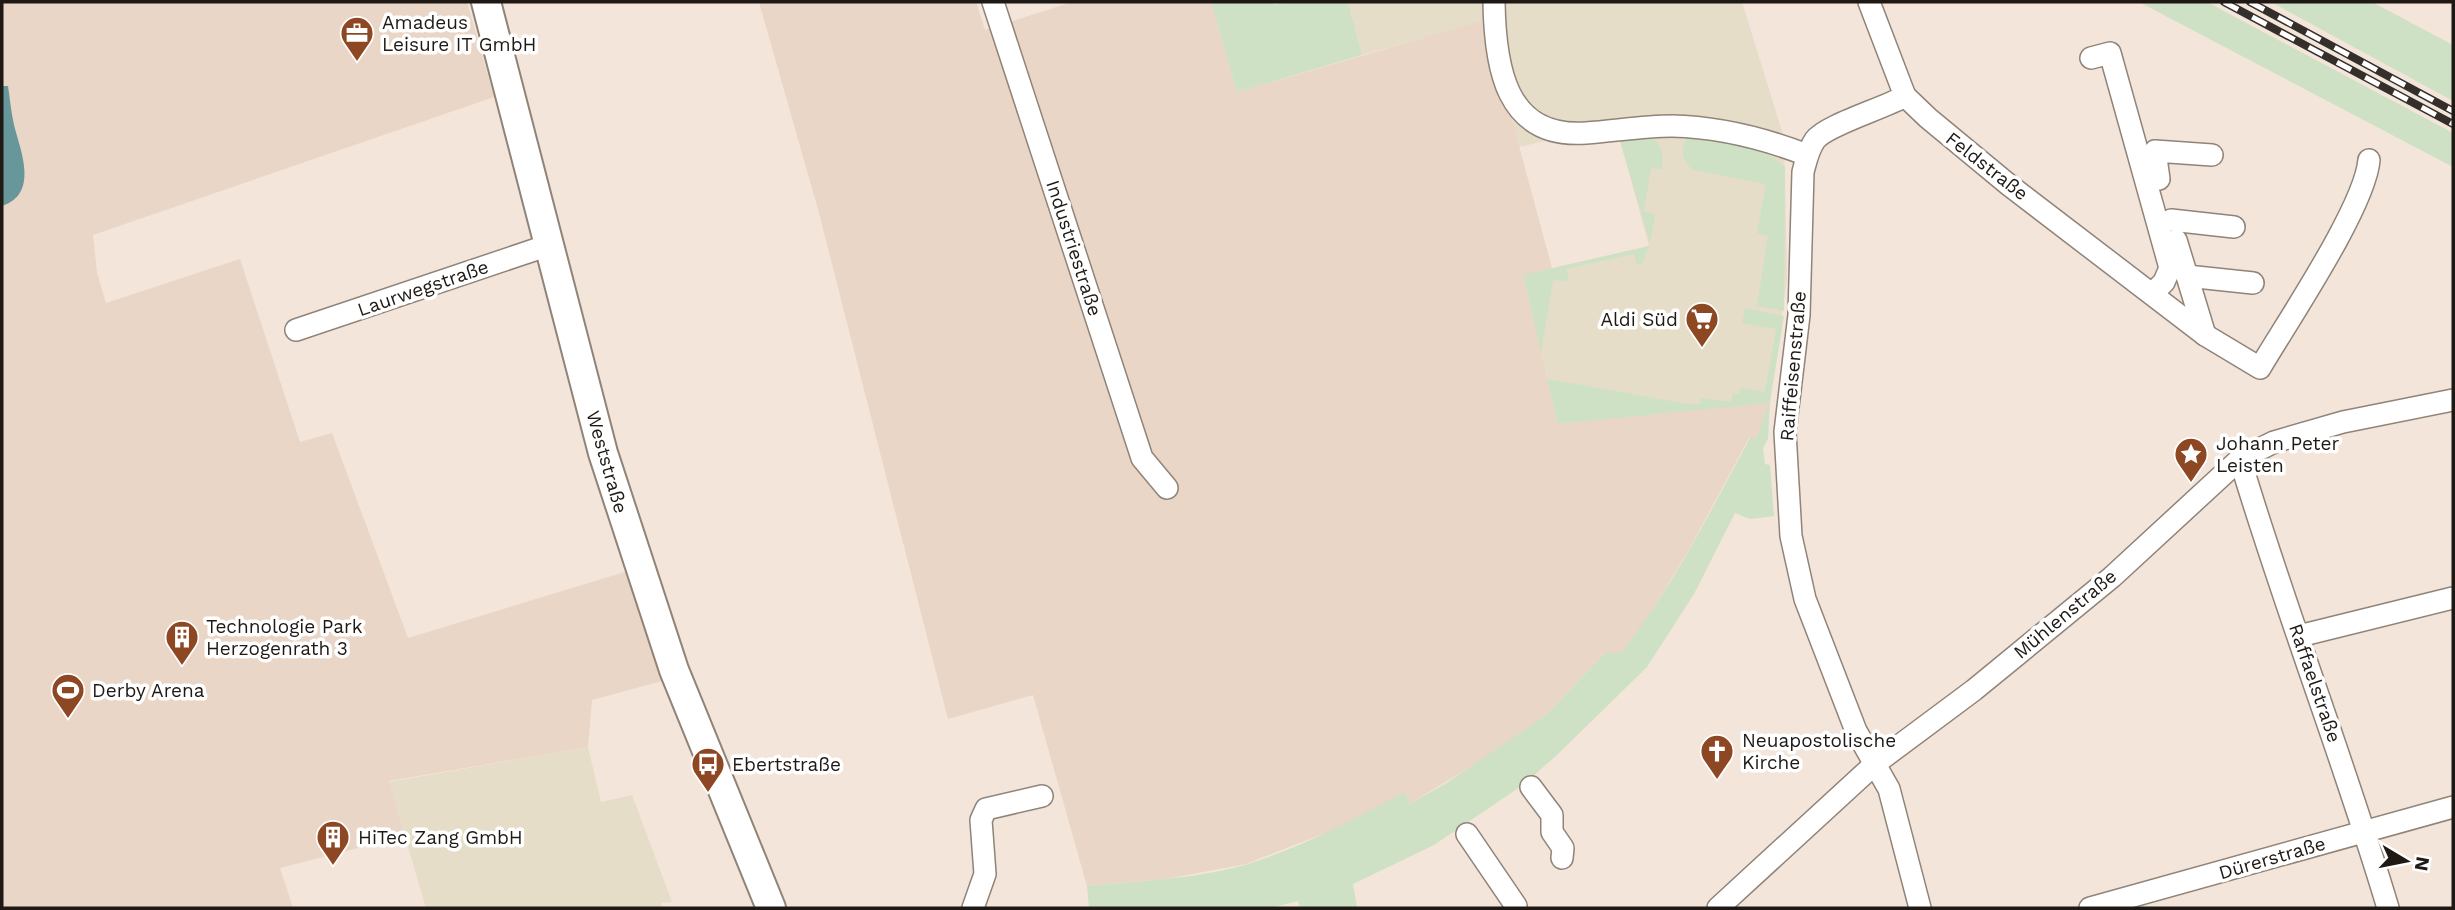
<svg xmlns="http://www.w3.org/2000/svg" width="2455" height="910" viewBox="0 0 2455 910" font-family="'Work Sans',sans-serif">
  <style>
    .commercial { fill: #e5ddc8 }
    .industrial { fill: #e9d6c6 }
    .green { fill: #cee1c4 }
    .water { fill: #67969b }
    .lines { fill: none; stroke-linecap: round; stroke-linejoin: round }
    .minor-casing { stroke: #908378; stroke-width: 24 }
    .major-casing { stroke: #908378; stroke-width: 32 }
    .minor { stroke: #fff; stroke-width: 21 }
    .major { stroke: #fff; stroke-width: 28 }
    .rail-casing { stroke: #352f2b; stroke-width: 8 }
    .rail { stroke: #fff; stroke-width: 5; stroke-dasharray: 16; stroke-linecap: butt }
    .labels { text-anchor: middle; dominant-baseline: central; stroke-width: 7; stroke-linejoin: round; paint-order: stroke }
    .poi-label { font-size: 19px; fill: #1e1915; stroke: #fff; text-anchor: start }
    .street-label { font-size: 19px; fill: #1e1915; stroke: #fff }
  </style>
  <rect width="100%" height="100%" fill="#f3e5d9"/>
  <g class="commercial">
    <polygon points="1348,2 1742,2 1784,138 1787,278 1770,402 1558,424 1523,275 1649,246 1616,125 1518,147 1485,21 1362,55"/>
    <polygon points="588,747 601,802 632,795 672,902 662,903 662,908 426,908 389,782"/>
  </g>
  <g class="industrial">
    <polygon points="2,2 467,2 494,97 93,235 97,273 106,303 240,259 300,442 332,433 408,638 628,571 666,680 592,700 588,747 389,781 405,836 280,868 293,908 2,908"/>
    <polygon points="759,2 976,2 985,30 1072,2 1211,2 1237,92 1485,20 1552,268 1523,276 1558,424 1770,402 1756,438 1749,438 1691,546 1646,621 1621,654 1605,653 1546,715 1485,758 1409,804 1405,793 1333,830 1246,864 1166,879 1087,886 1033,695 948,719 819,213"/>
  </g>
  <g class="green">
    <polygon points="1211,2 1273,2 1274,5 1284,2 1348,2 1362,55 1237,92"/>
    <polygon points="2139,2 2207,2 2453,133 2453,167"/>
    <polygon points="2271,2 2372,2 2453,45 2453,101"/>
    <path d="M 1690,135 C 1723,140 1759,143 1785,167 L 1784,311 L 1757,306 L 1768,236 L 1757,233 L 1766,184 L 1693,170 C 1681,160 1679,146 1690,135 Z"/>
    <path d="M 1651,137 C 1663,146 1663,155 1662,169 L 1651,168 L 1644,211 L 1655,214 L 1650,243 L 1620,141 L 1622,138 Z"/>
    <polygon points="1649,246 1642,264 1637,265 1634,254 1566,269 1569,281 1553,280 1541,353 1523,275"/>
    <path d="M 1745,308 L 1784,316 L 1770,402 L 1768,439 L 1763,448 L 1765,464 L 1770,465 L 1774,516 L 1750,519 L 1735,513 L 1694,594 L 1647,667 L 1557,755 L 1523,785 L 1434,845 L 1353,884 L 1357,908 L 1300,908 L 1298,901 L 1270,908 L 1089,908 L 1087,886 C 1140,881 1197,879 1248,864 C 1303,847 1354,819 1405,792 L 1409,804 L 1445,784 L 1546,715 L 1605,653 L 1621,653 C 1673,587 1710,512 1750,438 L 1756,438 L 1769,403 L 1558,424 L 1547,379 L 1688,404 L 1700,404 L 1701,398 L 1731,402 L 1733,393 L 1739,394 L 1740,388 L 1765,392 L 1776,329 L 1742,323 Z"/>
  </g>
  <path class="water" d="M 2,86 L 8,86 C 10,99 11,112 14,125 C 21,152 39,194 2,206 Z"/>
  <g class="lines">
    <defs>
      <g id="minor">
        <polyline points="993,2 1142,458 1167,488"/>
        <path d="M 1494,2 C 1495,66 1505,139 1586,133 C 1615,131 1643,126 1672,126 C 1719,127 1763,138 1807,155"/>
        <path d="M 1869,2 L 1905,96 L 1928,118 L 2009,185 L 2205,335 L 2260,368 C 2287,322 2365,207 2369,160"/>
        <polyline points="2091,58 2110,53 2170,268 2164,282 2153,293"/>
        <path d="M 1905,96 C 1885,108 1826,125 1815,140 C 1808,150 1806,161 1803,172 L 1799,315 L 1785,432 L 1791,536 L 1805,599 L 1856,731 L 1889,789 L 1920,908"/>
        <polyline points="2159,179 2155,151 2212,155"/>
        <polyline points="2171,220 2234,227"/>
        <polyline points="2176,240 2205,335"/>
        <polyline points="2187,276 2253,283"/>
        <polyline points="296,330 549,245"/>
        <path d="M 2240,459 C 2285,610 2343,757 2388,908"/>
        <polyline points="2299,636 2453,598"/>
        <polyline points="1531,787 1552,815 1552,832 1563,848 1562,858"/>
        <polyline points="1467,834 1516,906"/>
        <polyline points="973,908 985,874 981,820 986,809 1042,796"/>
        <polyline points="1718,908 1876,763 1974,690 2112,577 2240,459 2274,442 2343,422 2453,400"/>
        <polyline points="2090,908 2453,807"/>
      </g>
      <polyline id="major" points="486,2 603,453 674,670 771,908"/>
    </defs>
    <use href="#minor" class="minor-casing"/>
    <use href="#major" class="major-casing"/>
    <use href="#minor" class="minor"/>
    <use href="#major" class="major"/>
    <defs>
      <g id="rail">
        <polyline points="2224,2 2453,124"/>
        <polyline points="2250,2 2453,111"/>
      </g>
    </defs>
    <use href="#rail" class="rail-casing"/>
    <use href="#rail" class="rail"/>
  </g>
  <defs>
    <symbol id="office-pin" viewBox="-11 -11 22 30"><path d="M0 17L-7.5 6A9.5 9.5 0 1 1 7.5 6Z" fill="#8e4723" stroke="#fff"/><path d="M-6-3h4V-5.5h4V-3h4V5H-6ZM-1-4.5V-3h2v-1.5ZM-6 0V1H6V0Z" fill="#fff"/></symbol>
    <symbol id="supermarket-pin" viewBox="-11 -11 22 30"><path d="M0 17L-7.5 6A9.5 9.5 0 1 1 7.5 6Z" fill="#8e4723" stroke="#fff"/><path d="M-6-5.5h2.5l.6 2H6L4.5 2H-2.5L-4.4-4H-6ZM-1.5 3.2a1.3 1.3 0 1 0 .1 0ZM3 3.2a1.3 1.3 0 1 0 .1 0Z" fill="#fff"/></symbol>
    <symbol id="sight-pin" viewBox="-11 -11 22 30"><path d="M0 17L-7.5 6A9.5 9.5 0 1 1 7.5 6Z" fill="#8e4723" stroke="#fff"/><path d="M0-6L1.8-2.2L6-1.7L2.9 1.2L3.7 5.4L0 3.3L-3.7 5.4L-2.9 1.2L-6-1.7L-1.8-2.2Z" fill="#fff"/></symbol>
    <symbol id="building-pin" viewBox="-11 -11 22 30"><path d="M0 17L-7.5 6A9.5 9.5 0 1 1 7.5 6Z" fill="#8e4723" stroke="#fff"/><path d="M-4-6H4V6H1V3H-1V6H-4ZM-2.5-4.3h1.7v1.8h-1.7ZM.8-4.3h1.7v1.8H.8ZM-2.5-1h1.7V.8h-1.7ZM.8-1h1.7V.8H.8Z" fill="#fff"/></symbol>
    <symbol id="stadium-pin" viewBox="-11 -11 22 30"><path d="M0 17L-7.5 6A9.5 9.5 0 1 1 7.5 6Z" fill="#8e4723" stroke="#fff"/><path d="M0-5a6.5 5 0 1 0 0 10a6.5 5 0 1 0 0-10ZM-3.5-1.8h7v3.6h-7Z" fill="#fff"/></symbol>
    <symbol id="church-pin" viewBox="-11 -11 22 30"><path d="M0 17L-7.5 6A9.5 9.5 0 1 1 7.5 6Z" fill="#8e4723" stroke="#fff"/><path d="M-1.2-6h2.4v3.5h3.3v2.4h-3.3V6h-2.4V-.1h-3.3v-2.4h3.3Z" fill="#fff"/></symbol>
    <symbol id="bus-pin" viewBox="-11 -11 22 30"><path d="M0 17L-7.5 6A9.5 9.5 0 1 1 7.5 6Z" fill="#8e4723" stroke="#fff"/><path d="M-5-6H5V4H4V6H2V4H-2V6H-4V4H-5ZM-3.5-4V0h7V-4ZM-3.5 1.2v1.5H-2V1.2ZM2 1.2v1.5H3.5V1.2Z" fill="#fff"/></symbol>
  </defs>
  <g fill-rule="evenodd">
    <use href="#office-pin" x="338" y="14" width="38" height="52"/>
    <use href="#supermarket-pin" x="1683" y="300" width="38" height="52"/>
    <use href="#sight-pin" x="2172" y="435" width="38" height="52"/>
    <use href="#building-pin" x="163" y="618" width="38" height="52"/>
    <use href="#stadium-pin" x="49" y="671" width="38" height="52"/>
    <use href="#church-pin" x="1698" y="732" width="38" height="52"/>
    <use href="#bus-pin" x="689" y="745" width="38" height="52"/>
    <use href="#building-pin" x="314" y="818" width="38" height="52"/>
  </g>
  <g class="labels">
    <g class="poi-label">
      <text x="382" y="22">Amadeus<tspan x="382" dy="22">Leisure IT GmbH</tspan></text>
      <text x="1678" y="319" text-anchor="end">Aldi Süd</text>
      <text x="2216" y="443">Johann Peter<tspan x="2216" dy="22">Leisten</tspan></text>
      <text x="206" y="626">Technologie Park<tspan x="206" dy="22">Herzogenrath 3</tspan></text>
      <text x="92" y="690">Derby Arena</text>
      <text x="1742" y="740">Neuapostolische<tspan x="1742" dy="22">Kirche</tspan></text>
      <text x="732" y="764">Ebertstraße</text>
      <text x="358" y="837">HiTec Zang GmbH</text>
    </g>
    <g class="street-label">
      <text transform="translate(1987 166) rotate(38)">Feldstraße</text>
      <text transform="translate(1074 248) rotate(72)">Industriestraße</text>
      <text transform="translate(423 288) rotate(-19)">Laurwegstraße</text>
      <text transform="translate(1793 366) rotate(-85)">Raiffeisenstraße</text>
      <text transform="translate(607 462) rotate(74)">Weststraße</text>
      <text transform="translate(2065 614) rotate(-40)">Mühlenstraße</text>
      <text transform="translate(2315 683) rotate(71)">Raffaelstraße</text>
      <text transform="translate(2272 858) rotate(-16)">Dürerstraße</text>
    </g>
  </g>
  <rect width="2455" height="910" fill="none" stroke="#1e1915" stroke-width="7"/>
  <g transform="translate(2406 861) rotate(100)" stroke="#ffffff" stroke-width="5" paint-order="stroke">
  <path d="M0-5L12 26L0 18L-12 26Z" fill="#1e1915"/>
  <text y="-10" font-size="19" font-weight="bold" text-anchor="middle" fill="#1e1915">N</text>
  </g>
</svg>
